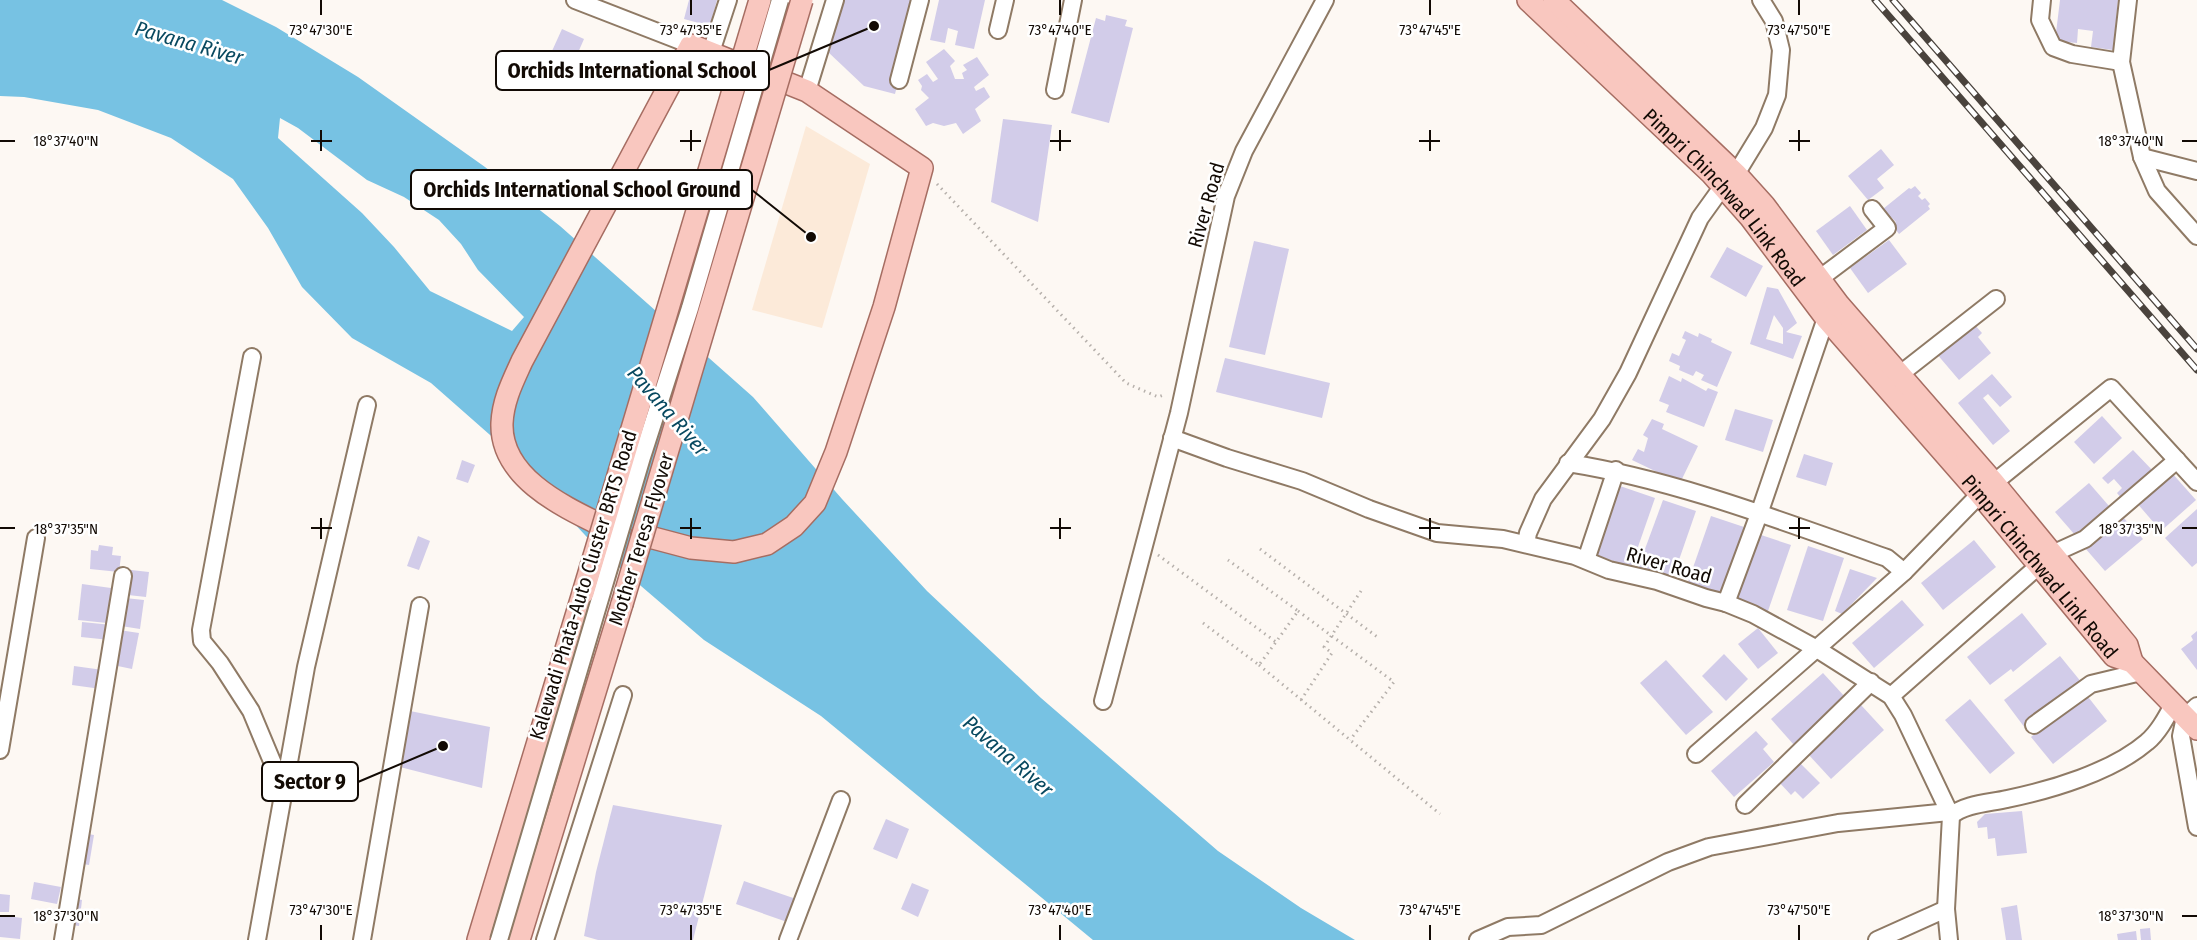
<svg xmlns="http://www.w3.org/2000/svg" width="2197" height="940" viewBox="0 0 2197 940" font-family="'Fira Sans Condensed',sans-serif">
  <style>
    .built { fill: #fcead9 }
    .water { fill: #77c2e3; fill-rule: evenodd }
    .building { fill: #d2cce9; fill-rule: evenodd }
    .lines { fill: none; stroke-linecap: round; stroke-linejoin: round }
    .minor-casing { stroke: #8f7a65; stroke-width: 20 }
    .major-casing { stroke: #a66d62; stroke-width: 24 }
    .path { stroke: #b6b0ab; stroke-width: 3; stroke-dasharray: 1.5 4.5; stroke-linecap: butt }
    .minor { stroke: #fff; stroke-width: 16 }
    .major { stroke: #f9c7bf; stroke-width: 21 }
    .rail-casing { stroke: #4a433d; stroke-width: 7 }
    .rail { stroke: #fff; stroke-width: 4.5; stroke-dasharray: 14; stroke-linecap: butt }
    .minor-bridge-casing { stroke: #8f7a65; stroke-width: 20; stroke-linecap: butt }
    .major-bridge-casing { stroke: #a66d62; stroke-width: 24; stroke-linecap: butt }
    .minor-bridge { stroke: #fff; stroke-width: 16 }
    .major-bridge { stroke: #f9c7bf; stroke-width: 21 }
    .ticks { fill: none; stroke: #120a04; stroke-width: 2 }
    .labels { text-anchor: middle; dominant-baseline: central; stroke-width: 5; stroke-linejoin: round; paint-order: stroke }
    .street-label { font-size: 20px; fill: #120a04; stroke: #fff }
    .water-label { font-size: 21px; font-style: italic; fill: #084960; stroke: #fff }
    .ticks-label { font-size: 15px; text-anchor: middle; fill: #120a04; stroke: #fff; stroke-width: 5; stroke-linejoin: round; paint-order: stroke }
    .leader { fill: none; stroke: #120a04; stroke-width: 2 }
    .callout-dot { fill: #120a04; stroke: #fff; stroke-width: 2 }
    .callout { fill: #fff; stroke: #120a04; stroke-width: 2 }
    .callout-label { font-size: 21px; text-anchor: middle; font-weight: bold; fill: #120a04 }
  </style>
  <rect width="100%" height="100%" fill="#fdf8f3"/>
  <polygon class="built" points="806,126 870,164 822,328 752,310"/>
  <path class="water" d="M 0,0 L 222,0 L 276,27 L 358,77 L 485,167 L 560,226 L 753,397 L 842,499 L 927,591 L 1041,698 L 1218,851 L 1301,908 L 1355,940 L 1093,940 L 821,716 L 704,640 L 599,550 L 498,442 L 431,383 L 352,338 L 302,287 L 268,228 L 233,179 L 171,138 L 98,110 L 24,97 L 0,96 ZM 280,118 L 298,128 L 367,180 L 404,197 L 439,220 L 461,244 L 478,270 L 524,317 L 512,331 L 430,291 L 394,247 L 362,213 L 278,138 Z"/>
  <g class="building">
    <polygon points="689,0 717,0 710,26 684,19"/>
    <polygon points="844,0 919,0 895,94 864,86 827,51"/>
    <polygon points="939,0 985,0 974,49 955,45 958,31 948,28 945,43 930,40"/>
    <polygon points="2060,0 2118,0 2113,50 2091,47 2093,31 2078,29 2077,43 2055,41"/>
    <polygon points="1106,15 1127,20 1125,26 1133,28 1109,123 1071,113 1096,18 1105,21"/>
    <polygon points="562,29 584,39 570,71 547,62"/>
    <polygon points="944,49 955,61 950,66 955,79 964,79 962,73 967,70 963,65 977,57 989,75 974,87 976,91 984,87 990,97 975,109 981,121 963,134 956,123 944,126 933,123 926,126 915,109 929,98 921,90 922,86 918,80 927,74 933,82 938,79 926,62"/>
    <polygon points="1003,119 1052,125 1038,222 991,202"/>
    <polygon points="1881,149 1894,165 1877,179 1884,188 1868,200 1848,176"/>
    <polygon points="1915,186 1921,193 1918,196 1922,200 1925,198 1930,204 1928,206 1930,209 1899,234 1892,225 1896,222 1891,217 1888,220 1883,214 1886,212 1883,209 1909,188 1911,189"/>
    <polygon points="1850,206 1867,230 1833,255 1816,231"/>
    <polygon points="1889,240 1907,264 1868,293 1850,268"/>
    <polygon points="1254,241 1289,249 1265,355 1229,347"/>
    <polygon points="1727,247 1763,266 1746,297 1710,277"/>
    <path d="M 1767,287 L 1778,289 L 1797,323 L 1786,332 L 1802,336 L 1793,359 L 1750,344 ZM 1774,315 L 1783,328 L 1783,344 L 1766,339 Z"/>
    <polygon points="1973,323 1982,333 1978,337 1991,353 1959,380 1936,353"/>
    <polygon points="1685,331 1698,337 1699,333 1712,339 1711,342 1732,352 1717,387 1701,380 1704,375 1696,371 1693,376 1679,370 1680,366 1669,361 1672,353 1679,356 1686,340 1682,338"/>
    <polygon points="1225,358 1330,383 1322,418 1216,392"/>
    <polygon points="1992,374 2012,397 2000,407 1988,394 1983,398 2010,431 1993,445 1958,403"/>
    <polygon points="1669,376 1681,382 1682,378 1706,391 1708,388 1718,392 1704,427 1666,412 1669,405 1659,401"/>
    <polygon points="1735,409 1773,420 1763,452 1725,440"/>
    <polygon points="2102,416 2122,438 2094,464 2074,442"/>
    <polygon points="1652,419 1664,424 1662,429 1698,446 1680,483 1632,460 1638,449 1644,452 1648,438 1643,435"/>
    <polygon points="2133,450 2153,471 2122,499 2117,493 2122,488 2114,479 2108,484 2102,478"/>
    <polygon points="1804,454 1833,463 1826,486 1796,477"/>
    <polygon points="462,460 475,465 468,483 456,479"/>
    <polygon points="2171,472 2196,500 2161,531 2136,502"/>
    <polygon points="2089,483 2109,506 2075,535 2055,512"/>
    <polygon points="1620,486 1655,498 1631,567 1596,555"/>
    <polygon points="1663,500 1696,511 1672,580 1638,568"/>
    <polygon points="2197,509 2197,563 2192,567 2165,538"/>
    <polygon points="1711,516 1744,527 1721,593 1688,582"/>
    <polygon points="2122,516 2143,539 2105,571 2085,548"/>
    <polygon points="1758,534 1791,545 1768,611 1735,600"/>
    <polygon points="418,536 430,541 419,570 407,566"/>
    <polygon points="1974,540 1996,567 1943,610 1921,583"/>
    <polygon points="99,545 113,547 112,555 121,556 119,572 90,569 91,550 98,551"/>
    <polygon points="1808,546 1844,558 1823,621 1787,610"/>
    <polygon points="1850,569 1877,578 1842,614 1835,611"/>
    <polygon points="131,570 149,572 146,597 128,595"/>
    <polygon points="82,584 111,588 107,623 78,620"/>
    <polygon points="125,598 144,600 140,629 121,626"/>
    <polygon points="1902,600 1924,625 1874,668 1852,643"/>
    <polygon points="2022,613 2047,644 2013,672 2011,669 1990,685 1967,657"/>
    <polygon points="82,622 112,625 110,640 81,637"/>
    <polygon points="1758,628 1778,653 1758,669 1738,644"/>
    <polygon points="119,630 139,633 132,669 113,665"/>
    <polygon points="2197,631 2197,670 2181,649 2193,640 2191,636"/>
    <polygon points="1724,654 1748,679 1726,701 1702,676"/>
    <polygon points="2060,656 2082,683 2025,728 2004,700"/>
    <polygon points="1666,660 1713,712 1686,735 1640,683"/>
    <polygon points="74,666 103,670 101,689 72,685"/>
    <polygon points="1823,673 1846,698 1794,745 1771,719"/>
    <polygon points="2085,693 2107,721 2053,764 2031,737"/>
    <polygon points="1970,699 2015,753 1990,774 1945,720"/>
    <polygon points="1861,705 1884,730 1831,779 1808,754"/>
    <polygon points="405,710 490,727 482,788 396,766"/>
    <polygon points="1756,731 1768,744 1763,749 1774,762 1734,797 1711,771"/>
    <polygon points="1798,761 1820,783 1803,799 1795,791 1791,795 1777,780"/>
    <polygon points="613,805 722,825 693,940 598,940 584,936 596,872"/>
    <polygon points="2022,811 2027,853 1997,856 1995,838 1988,839 1987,827 1978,828 1977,822 1985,814"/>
    <polygon points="886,819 909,829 897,859 873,849"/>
    <polygon points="82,833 94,835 89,865 77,863"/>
    <polygon points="744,881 799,900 790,923 736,904"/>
    <polygon points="34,882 61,887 57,904 31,899"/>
    <polygon points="912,883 929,890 918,917 901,909"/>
    <polygon points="0,894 10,895 9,912 0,912"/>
    <polygon points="69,898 82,900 79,926 66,924"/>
    <polygon points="2017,905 2022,940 2006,940 2001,908"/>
    <polygon points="0,915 22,918 20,939 0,937"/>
    <polygon points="2150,928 2151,940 2141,940 2140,929"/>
    <polygon points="2136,931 2137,940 2118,940 2117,934"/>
  </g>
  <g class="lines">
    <defs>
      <g id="minor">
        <polyline points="575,0 691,45"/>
        <polyline points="2042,0 2040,20 2053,47 2072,54 2121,62"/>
        <polyline points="2128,0 2121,62 2142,157 2157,191 2197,236"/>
        <polyline points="998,30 1005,0"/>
        <polyline points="711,52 728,0"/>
        <polyline points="899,80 920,0"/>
        <polyline points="1055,90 1073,0"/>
        <polyline points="807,91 835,0"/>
        <polyline points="2142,157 2197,171"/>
        <polyline points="1819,279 1887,228 1872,209"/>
        <polyline points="252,357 201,630 202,641 220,663 251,711 284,790"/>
        <polyline points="1899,375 1996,299"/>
        <polyline points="1172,438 1227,458 1302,481 1369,509 1437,533 1503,539 1575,556 1609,570 1657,581 1706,598 1726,603 1753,614 1817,649 1891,696 1903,715 1951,816 1946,909 1949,940"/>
        <path d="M 1568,463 C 1676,480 1784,522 1887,558 L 1904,572"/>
        <polyline points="1526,544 1528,533 1543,499 1602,419 1628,373 1700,218 1723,186 1736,174 1764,128 1777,95 1781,50 1774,21 1761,0"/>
        <polyline points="1586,560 1616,470"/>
        <polyline points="1726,603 1759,514 1826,318"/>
        <polyline points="1891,696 2052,554 2085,539 2177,460"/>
        <polyline points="1103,701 1179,413 1226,196 1244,151 1325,0"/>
        <polyline points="2197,706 2185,717 2181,736 2197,827"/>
        <polyline points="2034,725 2091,684 2141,672"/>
        <polyline points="0,750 36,538"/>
        <polyline points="1696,754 1904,572 1980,494 2111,388 2197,482"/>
        <polyline points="1745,805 1871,682"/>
        <path d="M 1951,816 C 1964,804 1990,803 2007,799 C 2051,790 2112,772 2147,742 C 2158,733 2166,718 2173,705"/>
        <polyline points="63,940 123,576"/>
        <polyline points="257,940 306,667 367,405"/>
        <polyline points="362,940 420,606"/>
        <polyline points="545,940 623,695"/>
        <polyline points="788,940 841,800"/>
        <polyline points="1478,940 1508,927 1541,925 1668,862 1709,847 1838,823 1949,812"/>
        <polyline points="1877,940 1946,909"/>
      </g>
      <g id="major">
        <path id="s1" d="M 1528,0 L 1711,173 L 1750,217 L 1826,318 L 1980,494 L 2114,656 L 2132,662 L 2197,729"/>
        <polyline points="1554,0 1736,174 1764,205 1839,305 1994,483 2127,645 2132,662"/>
        <path d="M 603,526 C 562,506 500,477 502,423 C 503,400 513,381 522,361 L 691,45 L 807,91 L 922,168 L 884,307 L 836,452 L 815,503 L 794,526 L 767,544 L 734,552 L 691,548 L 642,535"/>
        <polyline points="478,940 583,593"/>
        <polyline points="519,940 622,604"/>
      </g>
    </defs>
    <use href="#minor" class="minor-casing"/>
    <use href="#major" class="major-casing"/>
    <g class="path">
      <polyline points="937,184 1126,383 1158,397 1166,394"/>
      <polyline points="1260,549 1380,639"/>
      <polyline points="1158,555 1276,642 1298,611 1228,560"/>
      <polyline points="1298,611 1394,682 1350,740"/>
      <polyline points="1203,623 1259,665 1276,642"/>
      <polyline points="1259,665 1440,814"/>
      <polyline points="1301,700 1332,653 1324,647 1361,591"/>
    </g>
    <use href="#minor" class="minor"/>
    <use href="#major" class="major"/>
    <defs>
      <g id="rail">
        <polyline points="1875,0 2197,370"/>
        <polyline points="1893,0 2197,349"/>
      </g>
    </defs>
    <use href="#rail" class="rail-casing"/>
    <use href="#rail" class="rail"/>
    <defs>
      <polyline id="minor-bridge" points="499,940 642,457 690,308 780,0"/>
      <g id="major-bridge">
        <polyline points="583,593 760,0"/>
        <polyline points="622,604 802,0"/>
      </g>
    </defs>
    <use href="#minor-bridge" class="minor-bridge-casing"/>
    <use href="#major-bridge" class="major-bridge-casing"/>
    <use href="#minor-bridge" class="minor-bridge"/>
    <use href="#major-bridge" class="major-bridge"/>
  </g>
  <path class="ticks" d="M 321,0 L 321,15M 691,0 L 691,15M 1060,0 L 1060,15M 1430,0 L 1430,15M 1799,0 L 1799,15M 321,130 L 321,151M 691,130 L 691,151M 1060,130 L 1060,151M 1430,130 L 1430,151M 1799,130 L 1799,151M 0,141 L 15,141M 311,141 L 332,141M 680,141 L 701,141M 1050,141 L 1071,141M 1419,141 L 1440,141M 1789,141 L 1810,141M 2182,141 L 2197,141M 321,518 L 321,539M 691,518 L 691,539M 1060,518 L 1060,539M 1430,518 L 1430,539M 1799,518 L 1799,539M 0,528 L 15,528M 311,528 L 332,528M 680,528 L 701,528M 1050,528 L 1071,528M 1419,528 L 1440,528M 1789,528 L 1810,528M 2182,528 L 2197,528M 0,916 L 15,916M 2182,916 L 2197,916M 321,925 L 321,940M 691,925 L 691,940M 1060,925 L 1060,940M 1430,925 L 1430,940M 1799,925 L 1799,940"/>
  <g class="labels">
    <g class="street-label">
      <text stroke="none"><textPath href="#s1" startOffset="279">Pimpri Chinchwad Link Road</textPath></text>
      <text transform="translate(1206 205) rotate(-74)">River Road</text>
      <text transform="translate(641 539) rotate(-73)">Mother Teresa Flyover</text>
      <text transform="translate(1669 565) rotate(16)">River Road</text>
      <text stroke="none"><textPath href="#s1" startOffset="765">Pimpri Chinchwad Link Road</textPath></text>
      <text transform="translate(583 585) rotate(-73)">Kalewadi Phata-Auto Cluster BRTS Road</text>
    </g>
    <g class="water-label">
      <text transform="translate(189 43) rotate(16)">Pavana River</text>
      <text transform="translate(668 411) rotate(49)">Pavana River</text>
      <text transform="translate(1008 756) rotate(41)">Pavana River</text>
    </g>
  </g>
  <g class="ticks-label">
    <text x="321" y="35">73°47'30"E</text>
    <text x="691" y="35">73°47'35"E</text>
    <text x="1060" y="35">73°47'40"E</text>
    <text x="1430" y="35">73°47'45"E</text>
    <text x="1799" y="35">73°47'50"E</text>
    <text x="66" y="146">18°37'40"N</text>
    <text x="2131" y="146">18°37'40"N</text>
    <text x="66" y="534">18°37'35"N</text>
    <text x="2131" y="534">18°37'35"N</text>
    <text x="321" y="915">73°47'30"E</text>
    <text x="691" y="915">73°47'35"E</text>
    <text x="1060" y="915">73°47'40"E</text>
    <text x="1430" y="915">73°47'45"E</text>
    <text x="1799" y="915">73°47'50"E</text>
    <text x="66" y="921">18°37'30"N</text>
    <text x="2131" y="921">18°37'30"N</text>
  </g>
  <path class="leader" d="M874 26L769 70M811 237L752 190M443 746L358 782"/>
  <g class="callout-dot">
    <circle cx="874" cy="26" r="6"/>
    <circle cx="811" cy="237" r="6"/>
    <circle cx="443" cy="746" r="6"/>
  </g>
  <g class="callout">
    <rect x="496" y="51" width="273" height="39" rx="6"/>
    <rect x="411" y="170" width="341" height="39" rx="6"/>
    <rect x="262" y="762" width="96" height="39" rx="6"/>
  </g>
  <g class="callout-label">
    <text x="632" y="78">Orchids International School</text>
    <text x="582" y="197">Orchids International School Ground</text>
    <text x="310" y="789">Sector 9</text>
  </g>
</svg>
